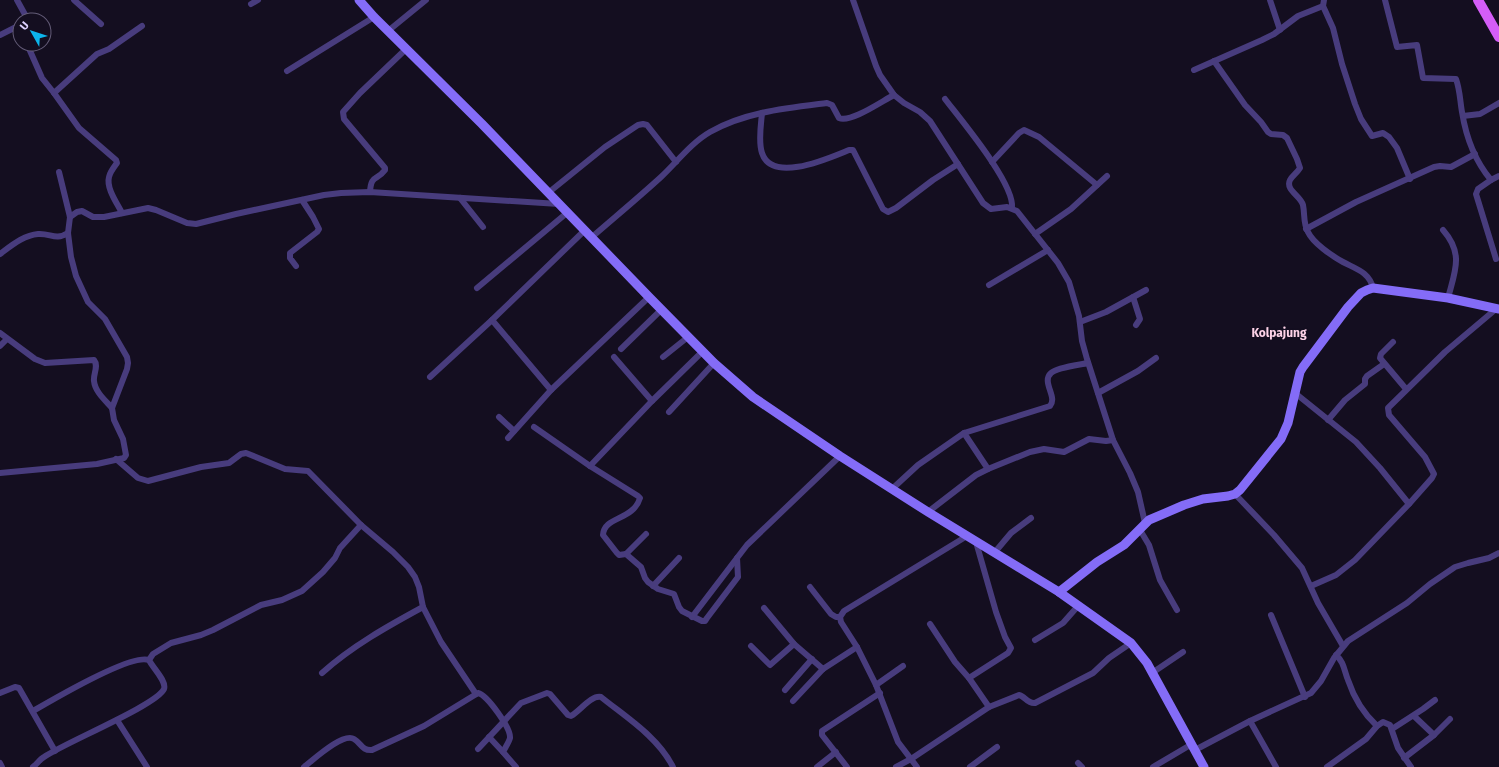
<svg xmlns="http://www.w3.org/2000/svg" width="1499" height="767" viewBox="0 0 1499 767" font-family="'Fira Sans',sans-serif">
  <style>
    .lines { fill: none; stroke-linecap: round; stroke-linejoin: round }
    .street { stroke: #483c7d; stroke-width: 6 }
    .secondary { stroke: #846cf7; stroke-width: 9 }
    .primary { stroke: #d45df7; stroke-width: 10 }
    .labels { text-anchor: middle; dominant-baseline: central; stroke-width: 3; stroke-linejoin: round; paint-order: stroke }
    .quarter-label { font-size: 12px; font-weight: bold; fill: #fdd2e7; stroke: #140e20 }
  </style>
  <rect width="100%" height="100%" fill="#140e20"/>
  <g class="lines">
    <g class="street">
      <polyline points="17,0 28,20"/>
      <polyline points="74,0 101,24"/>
      <polyline points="853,0 876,66 880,75 894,95 904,103 920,112 930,121 983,203 991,209 1007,207 1017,211 1058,263 1069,282 1079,316 1082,341 1087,359 1113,440 1130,473 1138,492 1145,523"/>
      <polyline points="1270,0 1280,30"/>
      <polyline points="1324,0 1323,6 1333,28 1342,64 1355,104 1361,119 1372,136 1383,133 1389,137 1397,148 1410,179"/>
      <path d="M 1385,0 L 1397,47 L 1417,45 L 1423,78 L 1456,79 C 1460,90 1460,101 1462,112 C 1466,137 1475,161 1491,180 L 1499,176"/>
      <polyline points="251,4 258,0"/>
      <polyline points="388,31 426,0"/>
      <polyline points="0,35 20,25"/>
      <path d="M 27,44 L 42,78 L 54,93 L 79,128 L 116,160 L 117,163 C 114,167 110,172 109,177 C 106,188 117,203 122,213"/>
      <path d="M 1214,61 L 1245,105 L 1261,122 L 1268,132 L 1271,134 L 1283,135 L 1287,138 L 1297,159 L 1300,168 C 1297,173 1292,176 1290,180 C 1285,190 1301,196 1303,205 C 1305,215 1303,223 1308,232 C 1313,243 1332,256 1343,262 C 1356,269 1369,272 1373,288"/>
      <polyline points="1194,70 1262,40 1274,34 1298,16 1323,6"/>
      <polyline points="287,71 374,17"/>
      <polyline points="54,93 97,54 109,49 142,26"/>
      <path d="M 945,99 C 961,120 1015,184 1012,208"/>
      <path d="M 762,113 C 761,125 758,141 762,153 C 772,184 829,158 849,150 L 853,150 L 883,209 L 888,212 L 896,208 L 933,180 L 958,164"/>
      <polyline points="1463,116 1480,114 1499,103"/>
      <polyline points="992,162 1019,133 1024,130 1039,137 1097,185"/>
      <polyline points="1491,180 1478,189 1476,194 1496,259"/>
      <path d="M 370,192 C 371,174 377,181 385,170 L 385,168 L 344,119 L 343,112 L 360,93 L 406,49"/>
      <polyline points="548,193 605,147 638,125 643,124 647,125 676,162"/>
      <polyline points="460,198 483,227"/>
      <polyline points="70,217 77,212 82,211 93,217 104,217 148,208 156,210 187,223 196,224 236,214 324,195 341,193 370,192 559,204"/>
      <polyline points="1306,229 1356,202 1434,167 1440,166 1451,167 1475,154"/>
      <path d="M 1443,230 C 1464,254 1455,271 1448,298"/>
      <polyline points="1035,234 1071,209 1107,176"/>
      <path d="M 592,237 C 615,217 638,198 661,177 C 677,162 691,143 710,132 C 745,112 787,108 827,103 L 832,105 L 839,118 C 851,123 882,101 894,95"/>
      <path d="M 0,254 C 11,246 24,235 38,234 C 51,233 55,241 68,233"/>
      <polyline points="296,266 290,258 290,253 317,232 319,229 313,217 302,200"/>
      <polyline points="989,285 1048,250"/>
      <polyline points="477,288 568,212"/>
      <polyline points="1133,297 1140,319 1136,325"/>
      <polyline points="492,320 551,390"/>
      <polyline points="1080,322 1106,312 1146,290"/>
      <path d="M 0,333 L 35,359 L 45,363 L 94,360 C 99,366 93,374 94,381 C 95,392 106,401 112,408"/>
      <polyline points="1393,342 1381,354 1380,358 1406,389"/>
      <polyline points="0,346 7,339"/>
      <polyline points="621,349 661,310"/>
      <polyline points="614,357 652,401"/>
      <polyline points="663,357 688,337"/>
      <polyline points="430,377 492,320 585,230"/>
      <polyline points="1098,393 1138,371 1156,358"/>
      <polyline points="1295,393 1356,442 1380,468 1409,504"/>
      <polyline points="669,412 714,363"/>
      <polyline points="499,417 514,431"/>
      <polyline points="1328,420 1345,400 1365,384 1365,379 1367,376 1384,364"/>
      <path d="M 534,427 L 590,466 L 638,496 L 640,498 C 633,521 604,516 603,535 L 617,553 L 619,555 L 626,554 L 641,567 L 645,578 L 648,582 L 658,589 L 674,594 L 679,607 L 682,611 L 702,621 L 705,621 L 707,618 L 738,577 L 737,558 L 747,545 L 840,456"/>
      <polyline points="964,433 988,469"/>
      <polyline points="508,438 551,390 649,297"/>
      <polyline points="116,459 138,478 148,481 201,467 229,463 241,454 246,453 285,469 308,471 361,525 393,552 408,567 415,577 419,587 423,607 441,642 476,694"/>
      <polyline points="590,466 652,401 703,351"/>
      <polyline points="0,473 97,464 124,458 126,455 123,439 114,420 112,408 127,369 128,363 127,357 105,319 88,302 76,276 71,257 68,233 70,217 59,172"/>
      <path d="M 892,489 L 918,465 L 964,433 L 1050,406 C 1058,397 1041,382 1051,373 C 1058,367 1079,365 1088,363"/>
      <polyline points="1235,494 1274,535 1302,568 1318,603 1343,646"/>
      <polyline points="928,512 976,475 988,469 1030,452 1044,449 1064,452 1089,439 1106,441 1113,440"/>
      <polyline points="1140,530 1149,545 1160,580 1177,610"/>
      <polyline points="976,542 996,612 1005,637 1011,648 1008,653 969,678 989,707"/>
      <polyline points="995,552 1011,533 1031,518"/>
      <polyline points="626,554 646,534"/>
      <polyline points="653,586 679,558"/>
      <polyline points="1311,586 1336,575 1355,560 1409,504 1432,478 1434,474 1425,457 1389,415 1388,408 1445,352 1496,309"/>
      <polyline points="810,587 831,614 836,617 840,617"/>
      <polyline points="764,608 794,644 823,669"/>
      <polyline points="1271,615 1305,697"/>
      <polyline points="692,617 737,558"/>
      <polyline points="930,624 955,662 969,678"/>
      <polyline points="1035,640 1063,623 1078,606"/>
      <polyline points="751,646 770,665 794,644"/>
      <path d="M 1336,655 C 1344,662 1344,670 1348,680 C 1354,698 1363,713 1377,726"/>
      <path d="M 322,673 C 352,646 388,626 423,607"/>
      <polyline points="1152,673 1183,652"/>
      <polyline points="876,685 903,666"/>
      <polyline points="785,690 812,659"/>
      <polyline points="0,693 15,687 19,688 55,751"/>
      <polyline points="793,701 823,669 857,647"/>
      <path d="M 33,711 C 52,700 131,653 149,660"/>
      <polyline points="1414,716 1434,735"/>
      <polyline points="117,720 147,767"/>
      <polyline points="1250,721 1276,767"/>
      <polyline points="1392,729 1423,709 1435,700"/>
      <polyline points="489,737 503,752"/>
      <path d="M 478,749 L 521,703 L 547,693 L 550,694 L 568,715 L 571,716 C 580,711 591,695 601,697 C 627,718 658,737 673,767"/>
      <polyline points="1195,750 1250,721 1311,693 1321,681 1334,658 1348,641 1407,603 1430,584 1455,567 1468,563 1489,558 1499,553"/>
      <polyline points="1404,758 1434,735 1450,719"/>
      <polyline points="0,763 2,767"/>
      <polyline points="1078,763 1082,767"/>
      <path d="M 33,767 C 37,764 40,759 44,757 C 64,743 157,705 164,689 C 167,681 152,667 149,660 L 153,654 L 171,643 L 201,635 L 213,630 L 261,605 L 282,600 L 302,591 L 323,572 L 335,558 L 340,548 L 361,525"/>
      <path d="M 304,767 C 313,760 343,732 354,739 C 361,743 362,751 372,750 L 424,726 L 478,693 C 487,695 511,728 510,738 C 509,742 505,748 503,752 L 516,767"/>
      <polyline points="817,767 836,752"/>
      <polyline points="847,767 822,735 822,731 880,693"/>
      <path d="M 896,767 L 911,759 L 989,707 L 1019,695 C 1025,696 1027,704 1035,703 L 1093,673 L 1109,658 L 1131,643"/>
      <polyline points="917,767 898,742 876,685 857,647 841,622 840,617 844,611 967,536"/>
      <polyline points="970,767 997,747"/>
      <polyline points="1153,767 1192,744"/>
      <polyline points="1327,767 1366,739 1377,726 1383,722 1390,725 1398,748 1411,767"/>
    </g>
    <g class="secondary">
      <polyline points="359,0 374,17 482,124 649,297 714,363 753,397 840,456 928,512 1059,592 1131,643 1147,663 1204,767"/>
      <polyline points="1059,592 1097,562 1124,545 1149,520 1184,505 1203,499 1228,496 1235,494 1240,490 1281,439 1288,423 1300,372 1303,367 1348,307 1361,293 1367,290 1373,288 1448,298 1499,309"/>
    </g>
    <polyline class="primary" points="1478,0 1499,37"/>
  </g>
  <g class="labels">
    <g class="quarter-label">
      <text x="1279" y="333">Kolpajung</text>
    </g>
  </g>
  <g transform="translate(32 32) rotate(309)"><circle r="19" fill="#140e20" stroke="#645c78"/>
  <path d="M0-3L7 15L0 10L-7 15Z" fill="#0cb5ec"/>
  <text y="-6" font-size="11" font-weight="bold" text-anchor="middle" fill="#dcd0fd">U</text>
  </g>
</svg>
